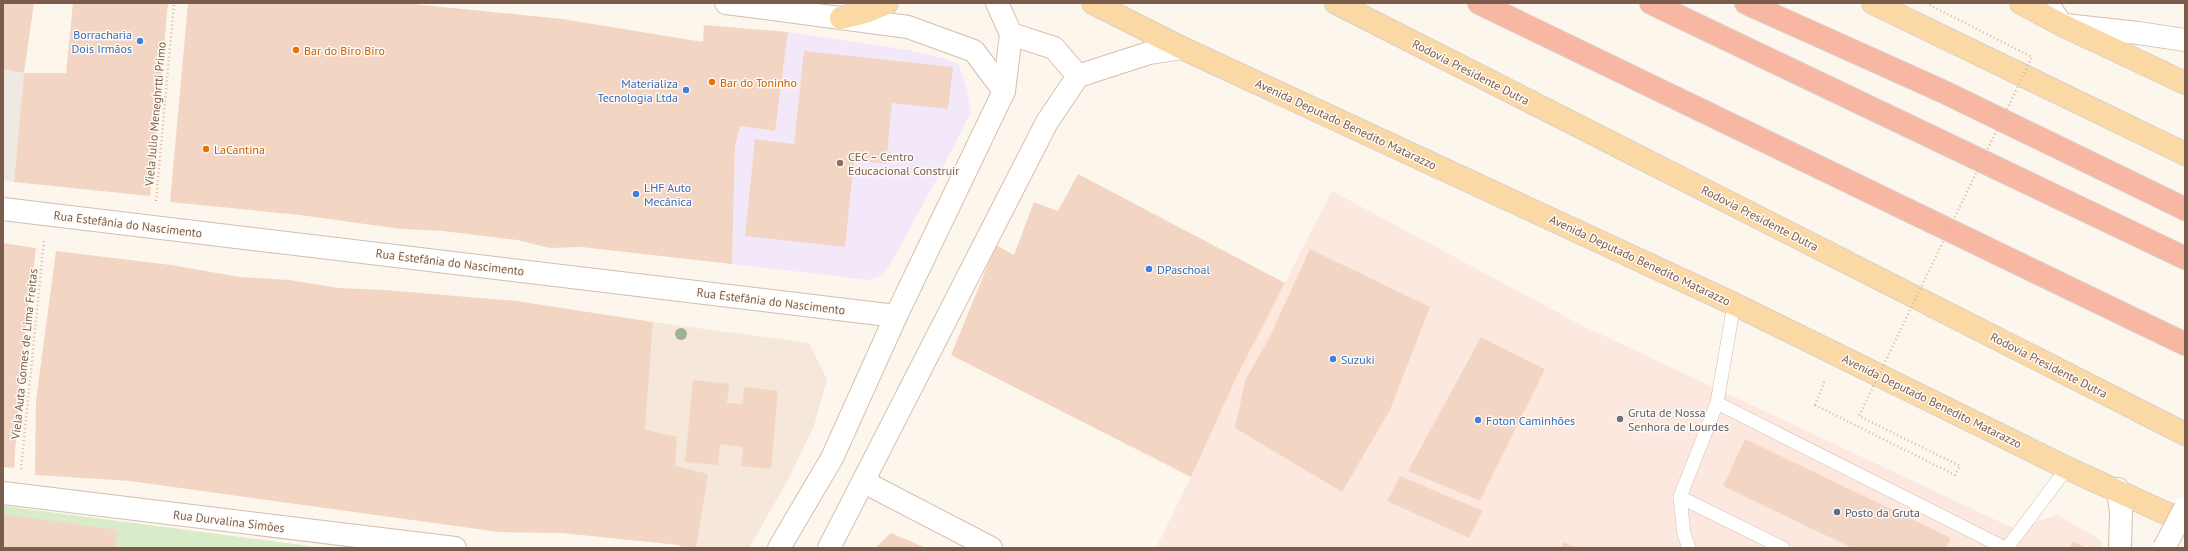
<svg xmlns="http://www.w3.org/2000/svg" width="2188" height="551" viewBox="0 0 2188 551" font-family="'PT Sans',sans-serif">
  <style>
    .residential { fill: #f5e8da }
    .commercial { fill: #fde8e0 }
    .industrial { fill: #efe9e4 }
    .education { fill: #f3e8fa }
    .green { fill: #d8ecc9 }
    .building { fill: #f3d5c3 }
    .lines { fill: none; stroke-linecap: round; stroke-linejoin: round }
    .service-casing { stroke: #d1beb0; stroke-width: 14 }
    .minor-casing { stroke: #d1beb0; stroke-width: 24 }
    .tertiary-casing { stroke: #d1beb0; stroke-width: 24 }
    .secondary-casing { stroke: #d6c0b0; stroke-width: 24 }
    .primary-casing { stroke: #dad1cd; stroke-width: 24 }
    .motorway-casing { stroke: #dad1cd; stroke-width: 24 }
    .path { stroke: #d9b8a5; stroke-width: 2.5; stroke-dasharray: 1 3; stroke-linecap: butt }
    .service { stroke: #fff; stroke-width: 13 }
    .minor { stroke: #fff; stroke-width: 22 }
    .tertiary { stroke: #fff; stroke-width: 22 }
    .secondary { stroke: #fff; stroke-width: 22 }
    .primary { stroke: #fbd9a5; stroke-width: 22 }
    .motorway { stroke: #f7b7a3; stroke-width: 22 }
    .secondary-bridge-casing { stroke: #d6c0b0; stroke-width: 24; stroke-linecap: butt }
    .path-bridge { stroke: #d9b8a5; stroke-width: 2.5; stroke-dasharray: 1 3; stroke-linecap: butt }
    .secondary-bridge { stroke: #fff; stroke-width: 22 }
    .tree { fill: #a0b28e }
    .shop-dot { fill: #3f7fe0; stroke: #fffaf3; stroke-width: 1.5 }
    .food-dot { fill: #e8710a; stroke: #fffaf3; stroke-width: 1.5 }
    .education-dot { fill: #8d6e63; stroke: #fffaf3; stroke-width: 1.5 }
    .worship-dot { fill: #6b7280; stroke: #fffaf3; stroke-width: 1.5 }
    .service-dot { fill: #5c6f8a; stroke: #fffaf3; stroke-width: 1.5 }
    .labels { text-anchor: middle; dominant-baseline: central; stroke-width: 3; stroke-linejoin: round; paint-order: stroke }
    .shop-label { font-size: 12px; fill: #366cbe; stroke: #fffaf3; text-anchor: start }
    .food-label { font-size: 12px; fill: #c56008; stroke: #fffaf3; text-anchor: start }
    .street-label { font-size: 12px; fill: #7a5c4d; stroke: #fffaf3 }
    .education-label { font-size: 12px; fill: #785e54; stroke: #fffaf3; text-anchor: start }
    .worship-label { font-size: 12px; fill: #5b616d; stroke: #fffaf3; text-anchor: start }
    .service-label { font-size: 12px; fill: #4e5e75; stroke: #fffaf3; text-anchor: start }
  </style>
  <rect width="100%" height="100%" fill="#fdf6ec"/>
  <polygon class="residential" points="653,322 809,343 827,379 814,426 789,478 749,548 683,548 679,545 563,533 645,430"/>
  <polygon class="commercial" points="1332,191 1581,325 2013,528 2058,515 2102,541 2101,548 1156,548 1191,477 1238,374"/>
  <polygon class="industrial" points="3,69 24,73 14,182 3,180"/>
  <polygon class="education" points="788,32 909,50 946,59 959,65 966,86 971,112 937,179 887,270 881,276 869,280 732,264 735,147 740,126 775,131"/>
  <polygon class="green" points="3,506 324,548 3,548"/>
  <g class="building">
    <polygon points="3,3 34,3 24,73 66,73 73,3 168,3 150,196 14,182 24,73 3,69"/>
    <polygon points="188,3 403,3 562,19 703,42 704,25 788,32 775,131 740,126 735,147 732,264 581,247 550,248 517,240 443,231 401,229 300,215 170,202"/>
    <polygon points="804,51 953,67 948,109 892,103 886,164 854,160 845,247 745,236 755,139 794,144"/>
    <polygon points="1078,174 1285,283 1238,374 1191,477 951,355 996,245 1014,255 1034,202 1058,211"/>
    <polygon points="3,243 36,248 21,366 14,468 3,467"/>
    <polygon points="1310,249 1430,307 1390,410 1342,492 1235,428 1245,381 1269,338"/>
    <polygon points="56,251 171,265 240,277 289,280 339,288 384,290 516,301 653,322 645,430 677,437 675,466 708,474 696,548 683,548 679,545 563,533 499,532 130,481 35,475 36,400"/>
    <polygon points="1481,337 1545,369 1480,501 1408,471"/>
    <polygon points="693,380 729,384 727,403 743,404 744,387 778,391 771,469 741,466 743,447 720,444 718,465 685,462"/>
    <polygon points="1745,439 1951,538 1946,548 1852,548 1723,486"/>
    <polygon points="1400,476 1483,511 1469,538 1387,501"/>
    <polygon points="3,514 117,530 115,548 3,548"/>
    <polygon points="891,533 926,548 875,548"/>
    <polygon points="2073,541 2087,548 2069,548"/>
    <polygon points="1564,542 1577,548 1561,548"/>
  </g>
  <g class="lines">
    <defs>
      <g id="service">
        <polyline points="1717,403 2005,548"/>
        <polyline points="1680,497 1783,548"/>
        <polyline points="1689,548 1684,534 1680,497 1717,403 1734,304"/>
        <polyline points="2007,548 2067,468"/>
      </g>
      <g id="minor">
        <polyline points="726,3 908,27 974,51 1004,91"/>
        <polyline points="2047,3 2062,25"/>
        <polyline points="3,209 896,316"/>
        <polyline points="864,482 991,548"/>
        <polyline points="2118,489 2121,512 2120,548"/>
        <polyline points="3,493 455,548"/>
      </g>
      <polyline id="tertiary" points="2065,25 2138,33 2185,40"/>
      <g id="secondary">
        <polyline points="1011,34 1054,48 1078,76"/>
        <polyline points="779,548 832,458 896,316 1004,91 1011,34 997,3"/>
        <polyline points="829,548 1047,122 1078,76 1149,53 1182,48"/>
      </g>
      <g id="primary">
        <polyline points="1093,3 1182,48 1734,304 2067,468 2185,522"/>
        <polyline points="1336,3 2185,434"/>
        <polyline points="1873,3 2185,154"/>
        <polyline points="2021,3 2062,25 2185,83"/>
        <polyline points="841,18 865,12 887,3"/>
      </g>
      <g id="motorway">
        <polyline points="1479,3 2185,344"/>
        <polyline points="1651,3 2185,258"/>
        <polyline points="1746,3 1942,91 2185,209"/>
      </g>
    </defs>
    <use href="#service" class="service-casing"/>
    <use href="#minor" class="minor-casing"/>
    <use href="#tertiary" class="tertiary-casing"/>
    <use href="#secondary" class="secondary-casing"/>
    <use href="#primary" class="primary-casing"/>
    <use href="#motorway" class="motorway-casing"/>
    <g class="path">
      <polyline points="156,201 174,3"/>
      <polyline points="1815,405 1825,380"/>
      <polyline points="21,469 44,241"/>
    </g>
    <use href="#service" class="service"/>
    <use href="#minor" class="minor"/>
    <use href="#tertiary" class="tertiary"/>
    <use href="#secondary" class="secondary"/>
    <use href="#primary" class="primary"/>
    <use href="#motorway" class="motorway"/>
    <defs>
      <polyline id="secondary-bridge" points="2164,548 2185,508"/>
    </defs>
    <use href="#secondary-bridge" class="secondary-bridge-casing"/>
    <polyline class="path-bridge" points="1815,405 1955,475 1960,466 1859,416 2032,57 1926,3"/>
    <use href="#secondary-bridge" class="secondary-bridge"/>
  </g>
  <circle class="tree" cx="681" cy="334" r="6"/>
  <g class="shop-dot">
    <circle cx="140" cy="41" r="4"/>
    <circle cx="686" cy="90" r="4"/>
    <circle cx="636" cy="194" r="4"/>
    <circle cx="1149" cy="269" r="4"/>
    <circle cx="1333" cy="359" r="4"/>
    <circle cx="1478" cy="420" r="4"/>
  </g>
  <g class="food-dot">
    <circle cx="296" cy="50" r="4"/>
    <circle cx="712" cy="82" r="4"/>
    <circle cx="206" cy="149" r="4"/>
  </g>
  <circle class="education-dot" cx="840" cy="163" r="4"/>
  <circle class="worship-dot" cx="1620" cy="419" r="4"/>
  <circle class="service-dot" cx="1837" cy="512" r="4"/>
  <g class="labels">
    <g class="shop-label">
      <text x="132" y="34" text-anchor="end">Borracharia<tspan x="132" dy="14">Dois Irmãos</tspan></text>
      <text x="678" y="83" text-anchor="end">Materializa<tspan x="678" dy="14">Tecnologia Ltda</tspan></text>
      <text x="644" y="187">LHF Auto<tspan x="644" dy="14">Mecânica</tspan></text>
      <text x="1157" y="269">DPaschoal</text>
      <text x="1341" y="359">Suzuki</text>
      <text x="1486" y="420">Foton Caminhões</text>
    </g>
    <g class="food-label">
      <text x="304" y="50">Bar do Biro Biro</text>
      <text x="720" y="82">Bar do Toninho</text>
      <text x="214" y="149">LaCantina</text>
    </g>
    <g class="street-label">
      <text transform="translate(1471 72) rotate(27)">Rodovia Presidente Dutra</text>
      <text transform="translate(155 114) rotate(-85)">Viela Julio Meneghrtti Primo</text>
      <text transform="translate(1346 124) rotate(25)">Avenida Deputado Benedito Matarazzo</text>
      <text transform="translate(1760 218) rotate(27)">Rodovia Presidente Dutra</text>
      <text transform="translate(128 224) rotate(7)">Rua Estefânia do Nascimento</text>
      <text transform="translate(1640 260) rotate(25)">Avenida Deputado Benedito Matarazzo</text>
      <text transform="translate(450 262) rotate(7)">Rua Estefânia do Nascimento</text>
      <text transform="translate(771 301) rotate(7)">Rua Estefânia do Nascimento</text>
      <text transform="translate(24 354) rotate(-84)">Viela Auta Gomes de Lima Freitas</text>
      <text transform="translate(2049 365) rotate(27)">Rodovia Presidente Dutra</text>
      <text transform="translate(1932 401) rotate(26)">Avenida Deputado Benedito Matarazzo</text>
      <text transform="translate(229 521) rotate(7)">Rua Durvalina Simões</text>
    </g>
    <g class="education-label">
      <text x="848" y="156">CEC – Centro<tspan x="848" dy="14">Educacional Construir</tspan></text>
    </g>
    <g class="worship-label">
      <text x="1628" y="412">Gruta de Nossa<tspan x="1628" dy="14">Senhora de Lourdes</tspan></text>
    </g>
    <g class="service-label">
      <text x="1845" y="512">Posto da Gruta</text>
    </g>
  </g>
  <rect width="2188" height="551" fill="none" stroke="#7a5c4d" stroke-width="8"/>
</svg>
